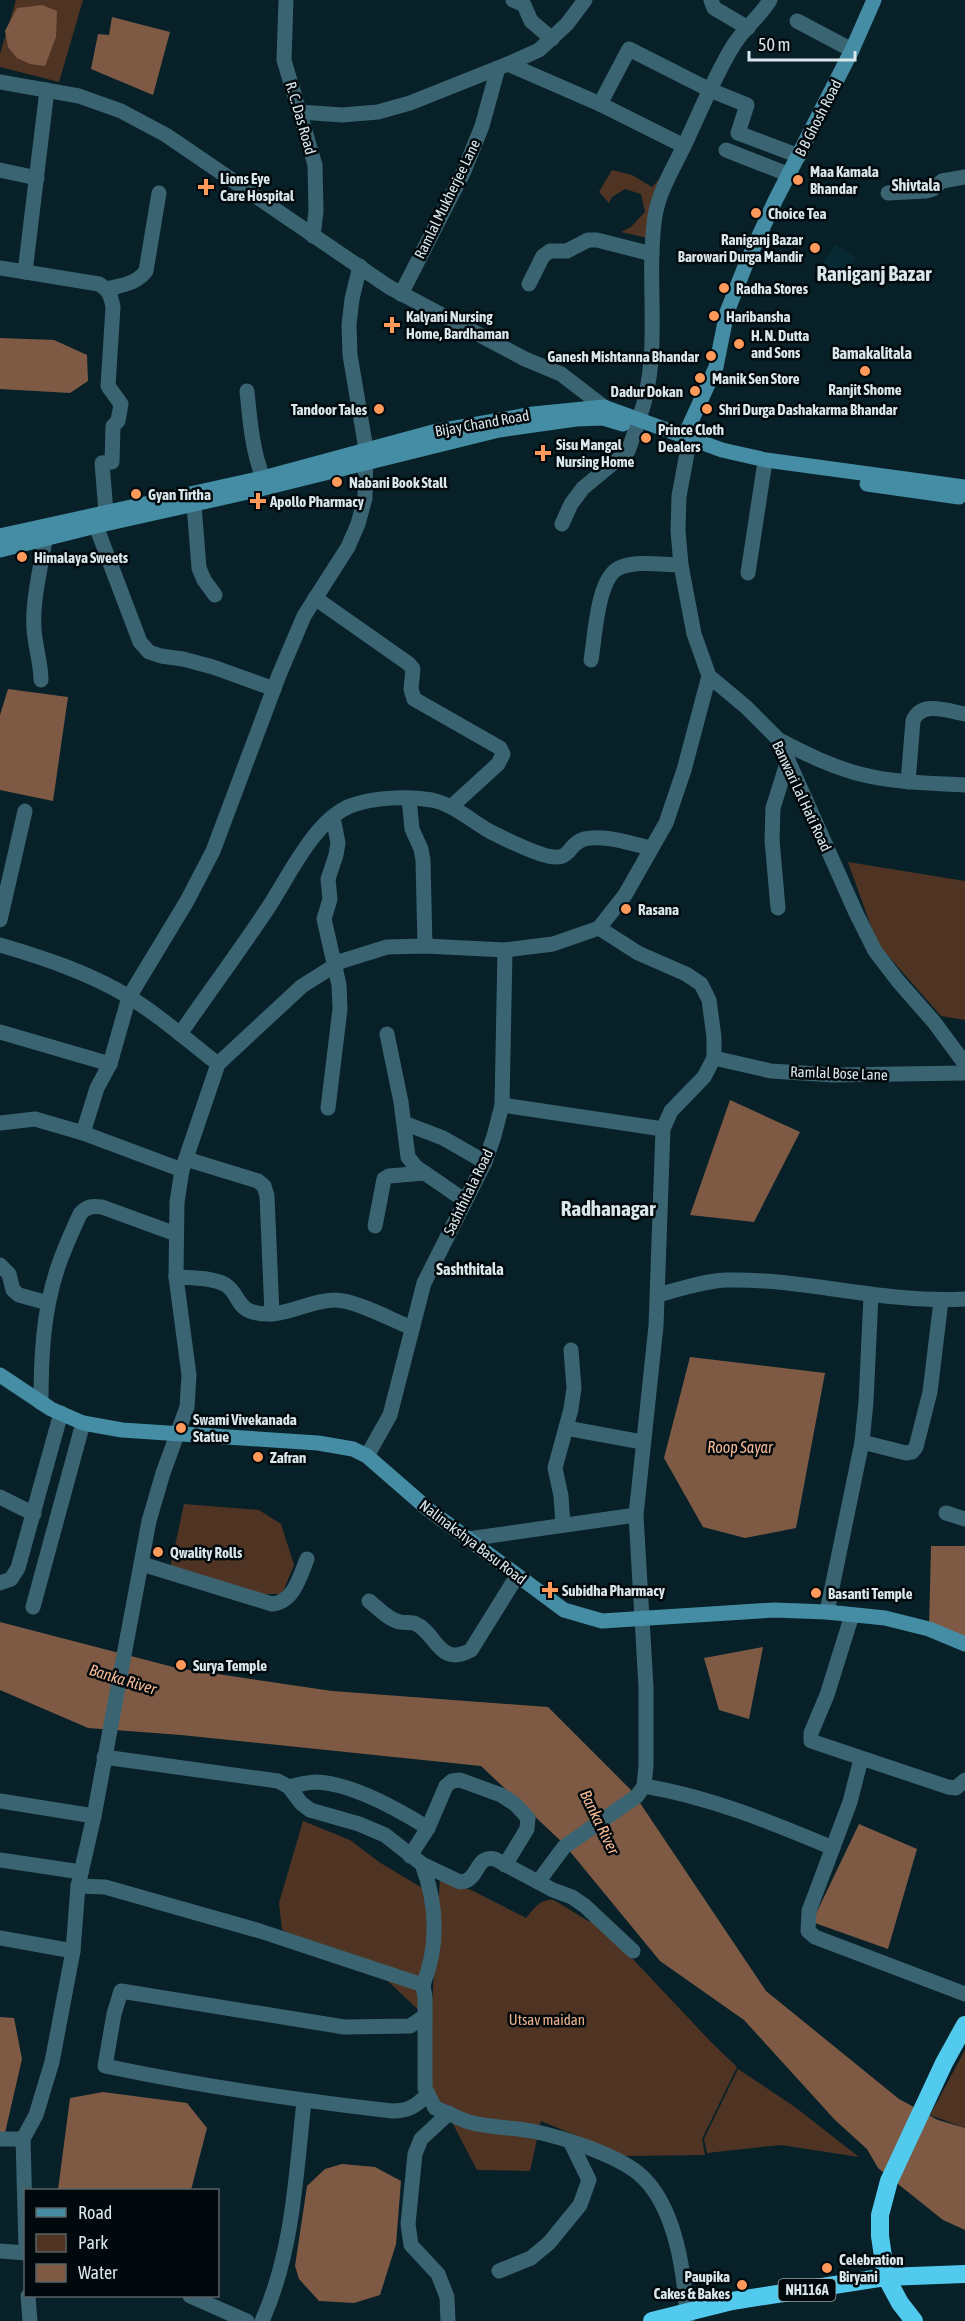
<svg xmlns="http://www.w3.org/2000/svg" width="965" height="2321" viewBox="0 0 965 2321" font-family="'Asap Condensed',sans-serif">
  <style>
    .built { fill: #072a34 }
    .green { fill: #503423 }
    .water { fill: #7e5a45 }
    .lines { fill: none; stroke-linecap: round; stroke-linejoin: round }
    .street { stroke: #3a6472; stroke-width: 15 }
    .secondary { stroke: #458da4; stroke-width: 15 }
    .highway { stroke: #52caed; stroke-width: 18 }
    .poi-dot { fill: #ff9a5b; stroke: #02090c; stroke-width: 2 }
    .labels { text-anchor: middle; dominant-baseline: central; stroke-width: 5; stroke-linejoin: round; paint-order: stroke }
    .shield { fill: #02090c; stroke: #98a4a8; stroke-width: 1.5 }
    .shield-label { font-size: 14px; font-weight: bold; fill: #d9e6eb }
    .street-label { font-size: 15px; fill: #d9e6eb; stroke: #02090c }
    .poi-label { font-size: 15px; font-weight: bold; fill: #d9e6eb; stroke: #02090c; text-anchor: start }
    .park-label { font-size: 15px; fill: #eeb18d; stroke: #02090c }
    .neighbourhood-label { font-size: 16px; font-weight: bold; fill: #d9e6eb; stroke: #02090c }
    .water-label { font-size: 16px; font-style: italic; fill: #f8ba95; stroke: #02090c }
    .district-label { font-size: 21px; font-weight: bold; fill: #d9e6eb; stroke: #02090c }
  </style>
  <rect width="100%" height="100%" fill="#082028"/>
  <polygon class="built" points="835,244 855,257 850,281 821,267"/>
  <g class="green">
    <polygon points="16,0 83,0 59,82 0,67 0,54"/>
    <polygon points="612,170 632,175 652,187 662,176 648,238 621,232 631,227 645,212 641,194 625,189 612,197 609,203 599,192"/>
    <polygon points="848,862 965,881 965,1020 941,1016 877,943"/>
    <polygon points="184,1504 259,1510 281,1524 294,1565 282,1594 237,1594 168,1578"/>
    <polygon points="303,1821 350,1840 379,1862 434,1895 425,2016 375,1969 307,1948 282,1929 279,1903"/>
    <path d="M 440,1879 L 471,1890 L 526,1918 C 534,1909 540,1898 554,1900 L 588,1921 L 598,1922 L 711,2042 L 737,2067 L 702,2139 L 705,2155 L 626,2156 L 541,2121 L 530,2171 L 477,2170 L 444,2107 L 440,2104 L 427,2083 Z"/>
    <polygon points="965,2050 965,2128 930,2115"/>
    <polygon points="738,2069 795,2107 859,2157 781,2145 707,2153 704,2139"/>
  </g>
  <g class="water">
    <polygon points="42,5 57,11 56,37 45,66 30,64 17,58 8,47 5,31 17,8"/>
    <polygon points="112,17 170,32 153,95 91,69 98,34 109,35"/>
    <polygon points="0,338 54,340 87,355 88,381 70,393 0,389"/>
    <polygon points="8,689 68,697 53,801 0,790 0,715"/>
    <polygon points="730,1100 800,1132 754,1222 690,1215"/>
    <polygon points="690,1357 825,1373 796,1528 745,1538 703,1527 664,1458"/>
    <polygon points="931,1546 965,1546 965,1644 929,1629"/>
    <polygon points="0,1622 177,1668 332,1691 548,1707 632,1791 766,1991 899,2099 938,2120 965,2128 965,2230 943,2220 878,2168 867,2149 835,2120 744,2020 660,1961 563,1843 481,1766 181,1735 88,1728 0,1690"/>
    <polygon points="763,1647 749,1719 719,1710 704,1658"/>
    <polygon points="859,1824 917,1849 888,1949 812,1922"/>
    <polygon points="0,2017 14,2018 22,2059 5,2133 0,2133"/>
    <polygon points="103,2092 187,2103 207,2128 191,2190 58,2190 70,2098"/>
    <polygon points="342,2164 375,2167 401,2181 396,2244 380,2295 354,2303 319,2301 299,2279 295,2266 307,2186 325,2169"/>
  </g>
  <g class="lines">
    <g class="street">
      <polyline points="286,0 284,60 315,165 316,211 313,236"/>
      <polyline points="513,0 524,5 531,21 552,39"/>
      <polyline points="711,0 714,8 748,28"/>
      <polyline points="797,21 852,50"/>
      <polyline points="508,64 600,104 684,146"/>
      <polyline points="0,82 79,96 121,111 166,135 389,287 525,359 561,374 604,407"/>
      <polyline points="600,104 629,49 710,90 747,105 738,133 799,156"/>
      <polyline points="300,112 342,115 378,112 410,103 508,64 539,50 567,24 585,0"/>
      <polyline points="726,150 790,175"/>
      <polyline points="0,170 37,178"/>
      <polyline points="888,193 927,191 933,189 942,181 965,177"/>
      <path d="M 0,268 L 99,284 C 109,290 111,296 113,307 L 108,386 L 121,404 L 118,421 L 113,426 L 112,462 L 102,463 L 106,512"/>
      <polyline points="25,272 47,90"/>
      <polyline points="529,284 543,256 550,251 567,251 588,240 597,240 652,254"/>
      <path d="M 107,289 C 122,285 136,284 146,271 L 159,193"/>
      <polyline points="401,294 464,171 482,126 498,68"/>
      <path d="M 247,391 C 250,421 252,449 263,478"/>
      <path d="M 639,419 C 663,353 645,284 655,216 C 659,191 674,167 685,144 C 700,112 714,77 733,46 C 743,29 760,17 770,0"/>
      <polyline points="688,448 679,496 678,531 681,565 694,634 709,676 746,707 779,740 856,913 875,951 898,981 934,1022 965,1064"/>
      <polyline points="194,505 199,568 204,580 215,595"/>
      <polyline points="562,524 571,504 583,488 628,451 636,429"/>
      <polyline points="96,526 140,642 149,652 161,656 183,659 213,667 274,689"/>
      <polyline points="748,573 764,468"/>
      <polyline points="315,598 409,664 413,669 411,689 414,699 500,748 503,754 498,764 452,806"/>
      <path d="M 591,660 C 595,638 597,578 619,568 C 637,560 662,565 681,565"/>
      <path d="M 41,680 C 41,663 35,646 34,629 C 32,600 41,568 45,539"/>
      <path d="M 779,740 C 806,754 834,768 864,775 C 897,783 931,783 965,785"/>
      <path d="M 908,782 L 913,721 C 921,700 948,711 965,714"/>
      <polyline points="409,798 412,829 421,849 423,860 425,946"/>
      <polyline points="778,908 772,840 773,808 788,760"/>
      <polyline points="0,920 25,811"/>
      <path d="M 0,945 C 44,958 90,973 129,997 C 161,1016 189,1042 218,1064"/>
      <polyline points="0,1032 110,1064"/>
      <path d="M 180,1034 C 209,992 240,950 268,908 C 289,876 314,821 350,806 C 374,797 407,796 432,800 C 455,805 471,821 491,832 C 507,840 525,849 541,854 C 573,865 566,844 584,839 C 604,834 632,844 651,848"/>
      <polyline points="387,1034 401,1102 408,1157 416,1167 464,1200"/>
      <polyline points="714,1058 771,1071 833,1075 965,1073"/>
      <polyline points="502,1105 663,1129"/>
      <polyline points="328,1108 340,1009 339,985 324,919 330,899 328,879 336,855 338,843 333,817"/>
      <polyline points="0,1123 35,1119 83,1133 182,1170"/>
      <polyline points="404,1123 443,1138 485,1162"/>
      <polyline points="83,1133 97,1088 110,1064 129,997 187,901 213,851 279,675 304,616 348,547 358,524 365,498 366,449 350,355 349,325 352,299 360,266"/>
      <polyline points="186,1159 258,1181 264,1186 267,1196 272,1314"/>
      <polyline points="375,1226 384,1179 389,1176 425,1173"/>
      <polyline points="0,1265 9,1274 13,1290 19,1295 48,1303"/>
      <path d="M 176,1277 C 191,1278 212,1277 226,1285 C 237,1292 237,1306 250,1311 C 280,1322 306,1300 335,1300 C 355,1300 392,1320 412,1328"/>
      <path d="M 658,1295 C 680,1289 703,1281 726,1280 C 806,1278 884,1304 965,1299"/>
      <path d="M 41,1403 C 41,1357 43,1313 57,1270 C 63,1251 72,1232 80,1214 C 87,1206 92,1206 102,1207 L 176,1234"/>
      <polyline points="566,1428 642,1442"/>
      <polyline points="862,1442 906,1453 912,1452 916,1447 930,1392 941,1301"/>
      <polyline points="367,1456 390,1415 424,1283 485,1162 494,1136 502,1105 505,950"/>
      <polyline points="0,1497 34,1514"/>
      <polyline points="946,1513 965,1519"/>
      <polyline points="563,1525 561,1496 555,1468 571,1409 574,1388 571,1350"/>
      <polyline points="468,1539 636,1515"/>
      <path d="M 142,1564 L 272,1604 C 294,1602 300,1576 307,1559"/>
      <polyline points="0,1583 11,1579 18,1568 61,1413"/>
      <path d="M 369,1601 C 378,1608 389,1620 400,1622 C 404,1623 409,1622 414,1623 C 437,1632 438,1668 471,1650 L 517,1576"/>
      <polyline points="33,1607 83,1423"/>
      <polyline points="827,1612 862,1442 866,1402 871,1295"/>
      <polyline points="852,1615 827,1695 811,1733 811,1741 948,1787 956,1788 965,1780"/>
      <path d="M 104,1757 L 278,1781 L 289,1787 L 301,1803 L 310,1810 L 359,1824 L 385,1835 L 422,1864 L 460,1882 C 479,1882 475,1854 495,1859 L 553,1890 L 572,1897 L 585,1906 L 633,1951"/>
      <polyline points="861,1759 850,1802 809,1911 808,1931 815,1937 965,1994"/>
      <path d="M 644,1786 C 710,1797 771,1822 833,1848"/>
      <path d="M 289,1787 C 298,1785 307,1782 316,1782 C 351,1783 399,1810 428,1828"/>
      <polyline points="0,1801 94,1816"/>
      <polyline points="410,1856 428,1828 446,1786 452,1781 460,1780 501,1795 515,1804 528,1818 527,1829 505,1865"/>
      <polyline points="0,1860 81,1872"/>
      <path d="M 422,1864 C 437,1904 439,1945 423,1985"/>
      <polyline points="538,1882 564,1847 637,1796 644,1786 646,1766 646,1687 636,1515 656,1326 663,1129 671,1111 704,1077 714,1058 714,1037 709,1000 701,984 686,974 638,953 599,928"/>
      <path d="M 78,1886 L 105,1887 L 260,1931 L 423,1985 L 425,1998 L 425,2088 L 435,2108 C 446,2112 457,2118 469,2122 C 489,2128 511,2127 532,2131 C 562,2137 614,2154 638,2173 C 676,2204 685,2275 687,2321"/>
      <polyline points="0,1938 73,1951"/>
      <path d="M 425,2016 L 410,2026 L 344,2027 L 121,1991 L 114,2014 L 105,2066 C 200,2086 296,2100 392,2111 C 409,2111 416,2106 428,2094"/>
      <polyline points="0,2139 23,2139"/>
      <polyline points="26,2249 23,2139 36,2115 52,2062 73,1951 78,1886 94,1816 149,1521 163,1473 187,1407 189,1375 176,1277 177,1202 182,1170 218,1064 302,986 342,961 387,947 425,946 505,950 553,944 599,928 625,895 666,823 684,770 709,676"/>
      <polyline points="0,2251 26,2253"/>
      <polyline points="499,2271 531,2258 549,2243 580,2205 589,2180 570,2141"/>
      <polyline points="28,2296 30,2321"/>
      <polyline points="190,2296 247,2321"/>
      <path d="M 262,2321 C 293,2252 296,2175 304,2101"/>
      <polyline points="448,2321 447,2297 438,2274 411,2245 408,2224 415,2154 421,2139 449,2113"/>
    </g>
    <g class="secondary">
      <polyline points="687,445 684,437 716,367 727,312 746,264 775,201 852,50 874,0"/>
      <polyline points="867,484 959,497"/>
      <polyline points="0,536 263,478 433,432 533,414 604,407 722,450 766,460 965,487"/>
      <polyline points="0,550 96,526 248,492 499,430 576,419 603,418 623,424"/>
      <polyline points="0,1375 51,1409 83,1423 122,1430 318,1443 353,1449 367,1456 429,1510 564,1610 602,1621 774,1610 827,1612 885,1618 929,1629 965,1644"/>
    </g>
    <g class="highway">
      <polyline points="652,2321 732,2301 886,2277 965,2274"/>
      <polyline points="914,2321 900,2303 886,2277 880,2236 880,2215 889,2181 944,2063 965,2025"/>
    </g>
  </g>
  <g class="poi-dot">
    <circle cx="798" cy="180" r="6"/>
    <path d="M203 178h6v6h6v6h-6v6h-6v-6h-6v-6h6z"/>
    <circle cx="756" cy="213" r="6"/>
    <circle cx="815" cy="248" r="6"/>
    <circle cx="724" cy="288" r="6"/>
    <circle cx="714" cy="316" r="6"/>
    <path d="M389 316h6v6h6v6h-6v6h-6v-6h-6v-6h6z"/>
    <circle cx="739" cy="344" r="6"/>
    <circle cx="711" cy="356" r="6"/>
    <circle cx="865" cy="371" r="6"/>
    <circle cx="700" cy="378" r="6"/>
    <circle cx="695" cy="391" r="6"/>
    <circle cx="379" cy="409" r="6"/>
    <circle cx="707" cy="409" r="6"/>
    <circle cx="646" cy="438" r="6"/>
    <path d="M540 444h6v6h6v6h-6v6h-6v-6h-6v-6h6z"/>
    <circle cx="337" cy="482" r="6"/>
    <circle cx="136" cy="494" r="6"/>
    <path d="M255 492h6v6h6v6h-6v6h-6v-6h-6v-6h6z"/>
    <circle cx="22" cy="557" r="6"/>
    <circle cx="626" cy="909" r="6"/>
    <circle cx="181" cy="1428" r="6"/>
    <circle cx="258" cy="1457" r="6"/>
    <circle cx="158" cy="1552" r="6"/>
    <path d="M547 1581h6v6h6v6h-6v6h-6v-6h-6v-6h6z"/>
    <circle cx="816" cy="1593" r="6"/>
    <circle cx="181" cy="1665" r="6"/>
    <circle cx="827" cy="2268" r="6"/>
    <circle cx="742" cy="2285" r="6"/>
  </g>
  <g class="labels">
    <rect class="shield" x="778.5" y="2279" width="57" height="22" rx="4.5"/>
    <g class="shield-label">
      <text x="807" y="2290">NH116A</text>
    </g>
    <g class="street-label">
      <text transform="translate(301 118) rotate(74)">R. C. Das Road</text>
      <text transform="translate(818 118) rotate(-63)">B B Ghosh Road</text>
      <text transform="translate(447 199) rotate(-64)">Ramlal Mukherjee Lane</text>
      <text transform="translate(482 423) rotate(-10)">Bijay Chand Road</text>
      <text transform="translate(802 796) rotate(65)">Banwari Lal Hati Road</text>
      <text transform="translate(839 1073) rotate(2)">Ramlal Bose Lane</text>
      <text transform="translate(468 1192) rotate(-64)">Sashthitala Road</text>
      <text transform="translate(473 1542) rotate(37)">Nalinakshya Basu Road</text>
    </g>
    <g class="poi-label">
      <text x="810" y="171">Maa Kamala<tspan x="810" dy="17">Bhandar</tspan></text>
      <text x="220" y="178">Lions Eye<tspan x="220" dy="17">Care Hospital</tspan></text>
      <text x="768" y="213">Choice Tea</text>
      <text x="803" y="239" text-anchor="end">Raniganj Bazar<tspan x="803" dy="17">Barowari Durga Mandir</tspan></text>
      <text x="736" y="288">Radha Stores</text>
      <text x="406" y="316">Kalyani Nursing<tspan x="406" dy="17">Home, Bardhaman</tspan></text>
      <text x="726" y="316">Haribansha</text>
      <text x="751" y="335">H. N. Dutta<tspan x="751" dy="17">and Sons</tspan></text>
      <text x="699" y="356" text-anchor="end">Ganesh Mishtanna Bhandar</text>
      <text x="712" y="378">Manik Sen Store</text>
      <text x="865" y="389" text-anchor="middle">Ranjit Shome</text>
      <text x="683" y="391" text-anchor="end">Dadur Dokan</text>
      <text x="367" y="409" text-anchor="end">Tandoor Tales</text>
      <text x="719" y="409">Shri Durga Dashakarma Bhandar</text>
      <text x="658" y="429">Prince Cloth<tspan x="658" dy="17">Dealers</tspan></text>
      <text x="556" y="444">Sisu Mangal<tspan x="556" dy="17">Nursing Home</tspan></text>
      <text x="349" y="482">Nabani Book Stall</text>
      <text x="148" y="494">Gyan Tirtha</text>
      <text x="270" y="501">Apollo Pharmacy</text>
      <text x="34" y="557">Himalaya Sweets</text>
      <text x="638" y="909">Rasana</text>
      <text x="193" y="1419">Swami Vivekanada<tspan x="193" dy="17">Statue</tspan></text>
      <text x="270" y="1457">Zafran</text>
      <text x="170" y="1552">Qwality Rolls</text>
      <text x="562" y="1590">Subidha Pharmacy</text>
      <text x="828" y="1593">Basanti Temple</text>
      <text x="193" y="1665">Surya Temple</text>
      <text x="839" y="2259">Celebration<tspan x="839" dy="17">Biryani</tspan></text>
      <text x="730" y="2276" text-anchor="end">Paupika<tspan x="730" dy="17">Cakes &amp; Bakes</tspan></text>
    </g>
    <g class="park-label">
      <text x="547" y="2019">Utsav maidan</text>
    </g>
    <g class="neighbourhood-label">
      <text x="916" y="185">Shivtala</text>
      <text x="872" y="353">Bamakalitala</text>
      <text x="470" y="1269">Sashthitala</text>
    </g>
    <g class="water-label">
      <text x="740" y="1447">Roop Sayar</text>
      <text transform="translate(123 1679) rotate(17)">Banka River</text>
      <text transform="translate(600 1822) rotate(64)">Banka River</text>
    </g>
    <g class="district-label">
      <text x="874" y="273">Raniganj Bazar</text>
      <text x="608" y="1208">Radhanagar</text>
    </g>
  </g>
  <rect x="24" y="2189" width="195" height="108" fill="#02090c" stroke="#586165" stroke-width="1.5"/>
  <rect x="36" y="2208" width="30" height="9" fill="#458da4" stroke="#586165" stroke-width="1.5"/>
  <text x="78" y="2219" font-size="18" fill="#d9e6eb">Road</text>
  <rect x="36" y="2234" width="30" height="18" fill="#503423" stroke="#586165" stroke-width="1.5"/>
  <text x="78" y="2249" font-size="18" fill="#d9e6eb">Park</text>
  <rect x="36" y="2264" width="30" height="18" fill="#7e5a45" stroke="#586165" stroke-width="1.5"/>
  <text x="78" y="2279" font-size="18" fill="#d9e6eb">Water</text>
  <path d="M749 51v9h106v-9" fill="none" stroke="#d9e6eb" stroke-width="3"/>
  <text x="758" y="51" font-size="18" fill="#d9e6eb" stroke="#02090c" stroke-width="4.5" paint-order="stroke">50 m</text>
</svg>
